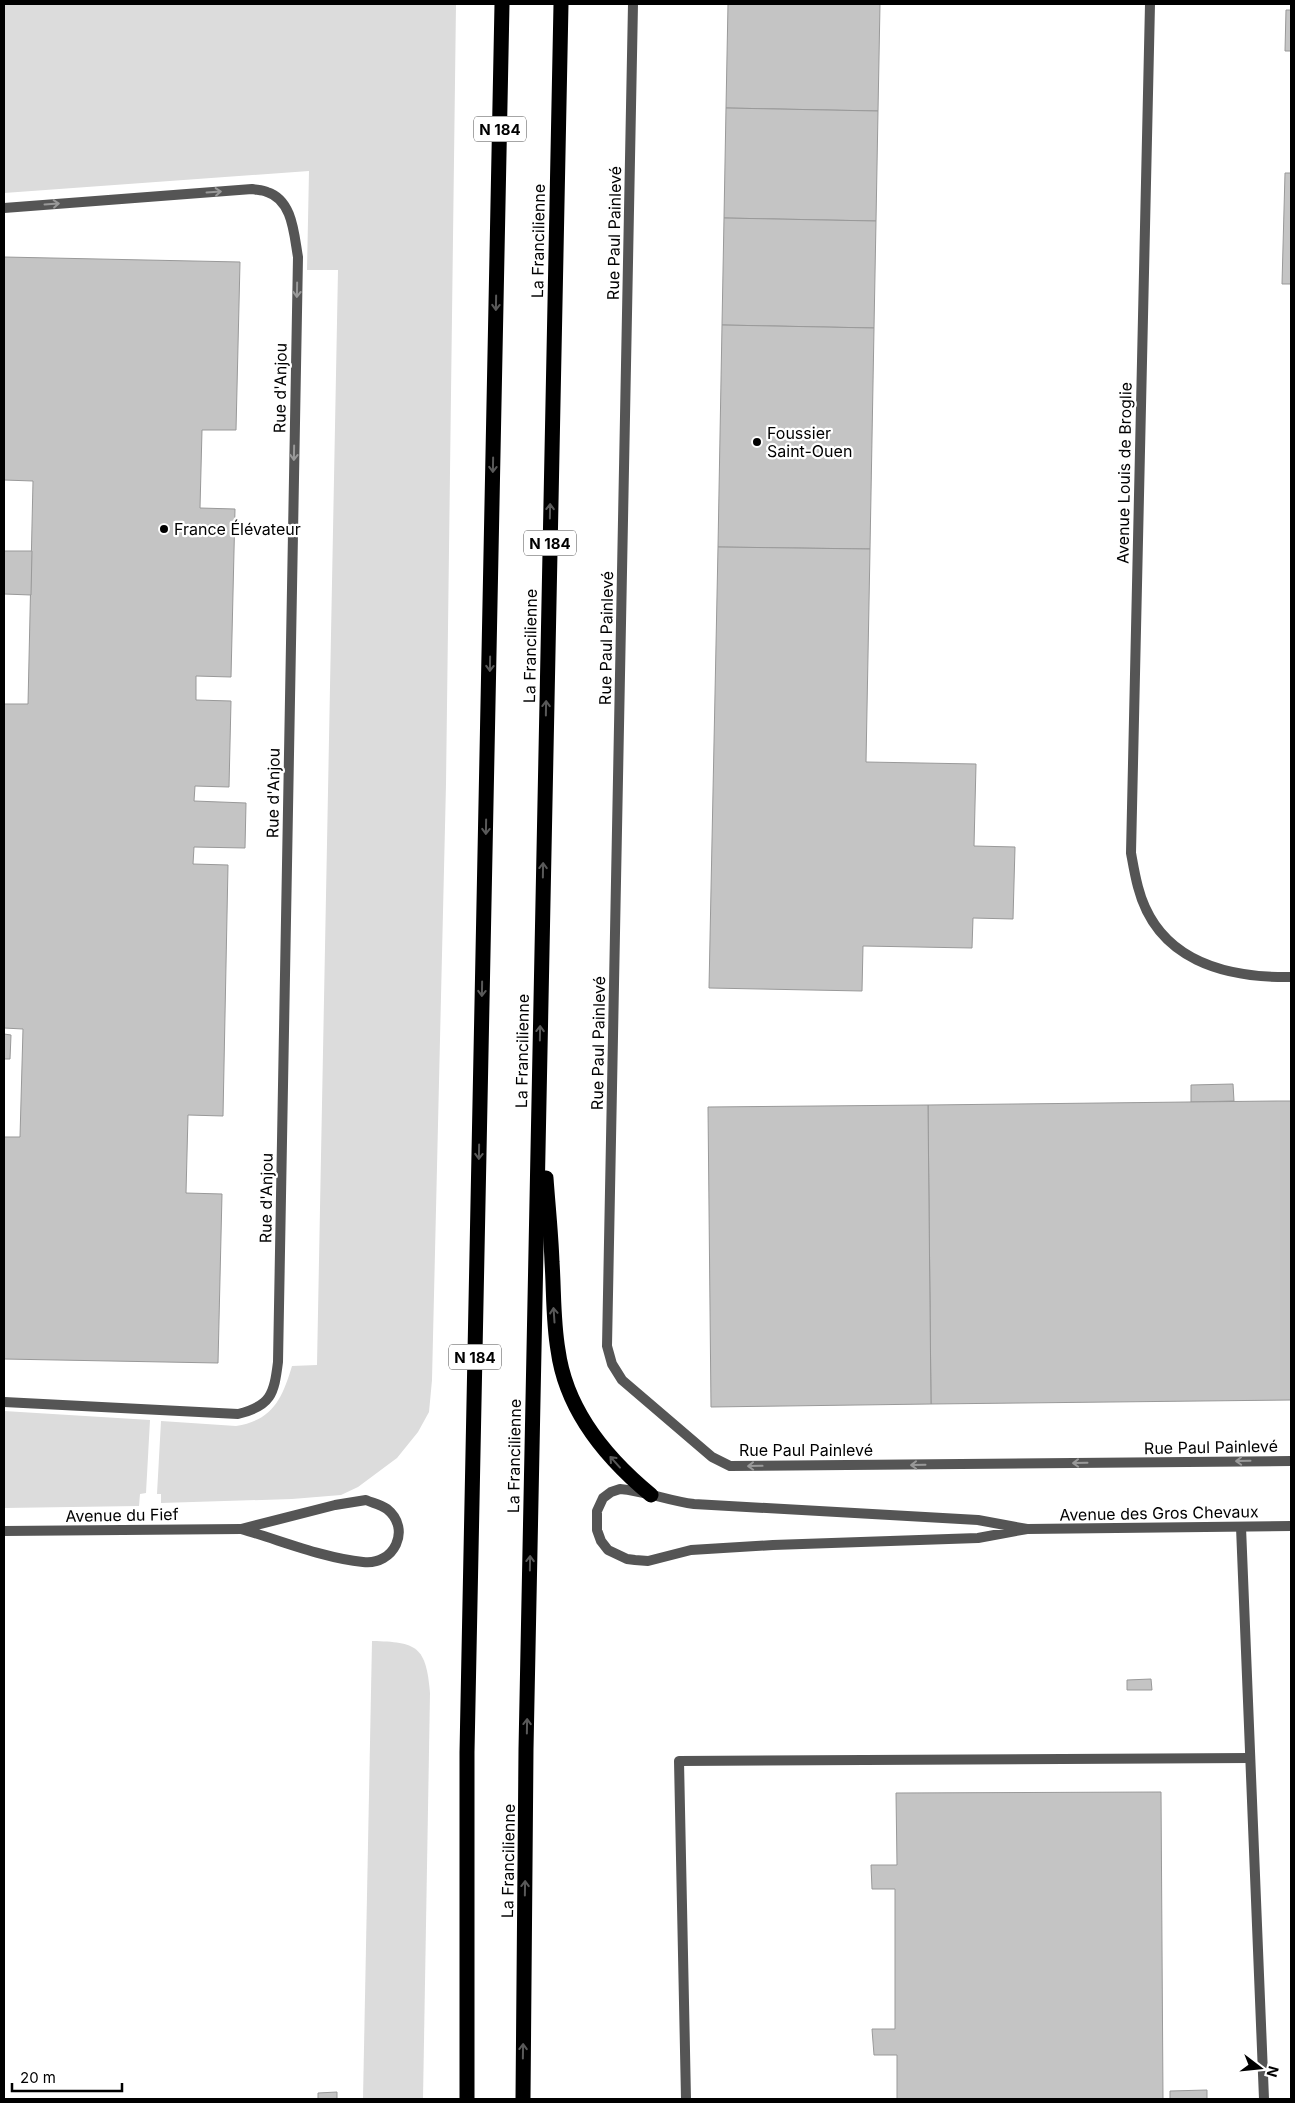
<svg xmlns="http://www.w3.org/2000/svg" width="1295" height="2103" viewBox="0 0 1295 2103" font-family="Inter,sans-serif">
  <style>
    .green { fill: #dcdcdc }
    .building { fill: #c4c4c4; stroke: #999 }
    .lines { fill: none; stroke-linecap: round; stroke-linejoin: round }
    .lane { stroke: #555; stroke-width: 10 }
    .street { stroke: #555; stroke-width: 10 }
    .highway { stroke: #000; stroke-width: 15 }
    .oneway { stroke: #999 }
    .oneway2 { stroke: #595959 }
    .poi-dot { fill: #000; stroke: #fff; stroke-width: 2 }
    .labels { text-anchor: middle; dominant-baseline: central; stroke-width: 4.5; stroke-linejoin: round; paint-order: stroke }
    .shield { fill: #fff; stroke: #4c4c4c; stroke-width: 1 }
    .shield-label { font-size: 15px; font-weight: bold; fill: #000 }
    .street-label { font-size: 16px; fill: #000; stroke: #fff }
    .poi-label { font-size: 16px; fill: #000; stroke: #fff; text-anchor: start }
  </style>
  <rect width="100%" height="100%" fill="#fff"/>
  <g class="green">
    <path d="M 4,4 L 456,4 L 446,784 L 432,1380 L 429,1412 L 418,1432 L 397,1458 L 358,1487 L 341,1495 L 292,1499 L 161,1503 L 161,1494 L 157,1494 L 161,1421 L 236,1426 C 273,1420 282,1399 292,1366 L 317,1365 L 338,270 L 307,270 L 309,171 L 4,193 Z"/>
    <polygon points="4,1411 150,1420 146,1493 140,1494 139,1506 4,1508"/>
    <path d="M 372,1641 C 417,1642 426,1646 430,1693 L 423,2099 L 363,2099 Z"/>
  </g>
  <g class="building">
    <polygon points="728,4 880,4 878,111 726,108"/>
    <polygon points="1286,10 1291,10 1291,51 1285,51"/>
    <polygon points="726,108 878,111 876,221 724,218"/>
    <polygon points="1285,173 1291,173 1291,284 1282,284"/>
    <polygon points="724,218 876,221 874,328 722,325"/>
    <polygon points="4,257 240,262 236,430 202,430 200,508 235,509 231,677 196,676 196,700 231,701 229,787 195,786 194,801 246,803 245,848 194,847 193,864 228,865 223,1116 188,1115 186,1193 222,1194 218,1363 4,1359 4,1137 20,1137 23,1029 4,1028 4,704 28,704 33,481 4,480"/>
    <polygon points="722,325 874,328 870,549 718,547"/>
    <polygon points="718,547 870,549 866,762 976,764 974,846 1015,847 1013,919 973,918 972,948 863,946 862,991 709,988"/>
    <polygon points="4,551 32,551 31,595 4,594"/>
    <polygon points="4,1034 11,1035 10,1059 4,1059"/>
    <polygon points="1233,1084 1234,1101 1191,1102 1191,1085"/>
    <polygon points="1277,1101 1291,1101 1291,1400 931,1404 928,1105"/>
    <polygon points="928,1105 931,1404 711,1407 708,1107"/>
    <polygon points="1151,1679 1152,1690 1127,1690 1127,1680"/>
    <polygon points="1161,1792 1163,2099 897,2099 897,2055 874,2055 872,2029 895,2029 895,1889 872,1889 871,1865 897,1865 896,1793"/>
    <polygon points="1207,2090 1207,2099 1170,2099 1170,2091"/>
    <polygon points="337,2092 337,2099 318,2099 318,2093"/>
  </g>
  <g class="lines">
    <g class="lane">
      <polyline points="633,4 607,1346 612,1364 622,1380 712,1457 730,1466 1291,1461"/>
      <path d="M 4,208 L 252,189 C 257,190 263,190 267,192 C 293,200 294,235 298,257 L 278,1362 C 274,1394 271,1406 238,1414 L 4,1402"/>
      <polyline points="1241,1527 1264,2099"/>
      <polyline points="686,2099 679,1761 1250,1758"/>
    </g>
    <g class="street">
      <path d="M 1150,4 L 1131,853 C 1133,864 1135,876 1138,887 C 1157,960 1224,978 1291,977"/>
      <path d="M 620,1489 C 645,1491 669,1501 694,1504 L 978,1520 L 1027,1529 L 978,1538 L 773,1545 L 691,1550 L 648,1561 L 635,1560 L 627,1559 L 608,1550 L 601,1541 L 597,1530 L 597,1511 L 603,1498 L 611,1492 Z"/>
      <path d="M 366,1500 C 373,1503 381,1505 387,1509 C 412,1529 394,1566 363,1562 C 323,1558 280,1540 241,1529 L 335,1505 Z"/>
      <polyline points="1027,1529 1291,1526"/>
      <polyline points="4,1531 241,1529"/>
    </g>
    <g class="highway">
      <path d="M 546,1178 C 548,1206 551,1234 552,1262 C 554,1292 553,1321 558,1350 C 566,1410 606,1458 651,1495"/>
      <polyline points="467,2099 467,1752 502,4"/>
      <polyline points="523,2099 526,1749 561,4"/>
    </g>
  </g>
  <defs><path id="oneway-shaft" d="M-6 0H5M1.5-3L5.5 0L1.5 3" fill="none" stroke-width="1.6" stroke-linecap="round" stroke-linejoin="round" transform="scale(1.25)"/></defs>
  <g class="oneway">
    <use href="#oneway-shaft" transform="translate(214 192) rotate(-4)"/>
    <use href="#oneway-shaft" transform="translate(52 204) rotate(-4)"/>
    <use href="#oneway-shaft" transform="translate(297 290) rotate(91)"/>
    <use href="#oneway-shaft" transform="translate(294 453) rotate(91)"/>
    <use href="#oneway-shaft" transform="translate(1243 1461) rotate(179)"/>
    <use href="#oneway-shaft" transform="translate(1080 1463) rotate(179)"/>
    <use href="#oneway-shaft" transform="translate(918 1465) rotate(179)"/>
    <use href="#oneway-shaft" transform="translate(755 1466) rotate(179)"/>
  </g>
  <g class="oneway2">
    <use href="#oneway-shaft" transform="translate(496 303) rotate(91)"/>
    <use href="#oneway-shaft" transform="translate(493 465) rotate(91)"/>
    <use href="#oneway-shaft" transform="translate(550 511) rotate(-89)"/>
    <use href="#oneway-shaft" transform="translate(490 664) rotate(91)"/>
    <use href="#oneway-shaft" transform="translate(546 708) rotate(-89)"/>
    <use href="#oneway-shaft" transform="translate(486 827) rotate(91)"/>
    <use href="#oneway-shaft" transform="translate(543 870) rotate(-89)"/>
    <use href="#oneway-shaft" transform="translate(482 989) rotate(91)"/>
    <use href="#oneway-shaft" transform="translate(540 1033) rotate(-89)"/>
    <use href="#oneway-shaft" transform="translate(479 1152) rotate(91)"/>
    <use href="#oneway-shaft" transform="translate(554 1315) rotate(-94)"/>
    <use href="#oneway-shaft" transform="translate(615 1462) rotate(-132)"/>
    <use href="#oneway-shaft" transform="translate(530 1563) rotate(-89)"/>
    <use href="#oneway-shaft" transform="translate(527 1726) rotate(-89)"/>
    <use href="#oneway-shaft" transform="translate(525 1888) rotate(-89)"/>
    <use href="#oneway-shaft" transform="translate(523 2051) rotate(-89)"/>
  </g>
  <g class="poi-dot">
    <circle cx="757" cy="442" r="5"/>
    <circle cx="164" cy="529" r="5"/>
  </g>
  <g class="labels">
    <g class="shield">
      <rect x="474" y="116.5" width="52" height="25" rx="4"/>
      <rect x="524" y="530.5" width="52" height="25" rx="4"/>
      <rect x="449" y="1344.5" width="52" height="25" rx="4"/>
    </g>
    <g class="shield-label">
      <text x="500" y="129">N 184</text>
      <text x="550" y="543">N 184</text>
      <text x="475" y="1357">N 184</text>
    </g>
    <g class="street-label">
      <text transform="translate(614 233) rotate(-89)">Rue Paul Painlevé</text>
      <text transform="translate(538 241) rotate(-89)">La Francilienne</text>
      <text transform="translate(280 388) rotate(-89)">Rue d'Anjou</text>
      <text transform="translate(1124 473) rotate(-89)">Avenue Louis de Broglie</text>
      <text transform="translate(606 638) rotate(-89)">Rue Paul Painlevé</text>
      <text transform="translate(530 646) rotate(-89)">La Francilienne</text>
      <text transform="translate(273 793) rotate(-89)">Rue d'Anjou</text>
      <text transform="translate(598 1043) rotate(-89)">Rue Paul Painlevé</text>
      <text transform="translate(522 1051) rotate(-89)">La Francilienne</text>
      <text transform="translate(266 1198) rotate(-89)">Rue d'Anjou</text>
      <text transform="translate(1211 1447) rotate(-1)">Rue Paul Painlevé</text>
      <text x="806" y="1450">Rue Paul Painlevé</text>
      <text transform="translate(514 1456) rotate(-89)">La Francilienne</text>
      <text transform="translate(1159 1513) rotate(-1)">Avenue des Gros Chevaux</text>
      <text transform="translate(122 1515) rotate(-1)">Avenue du Fief</text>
      <text transform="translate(508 1861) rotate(-89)">La Francilienne</text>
    </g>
    <g class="poi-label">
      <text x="767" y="433">Foussier<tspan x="767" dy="18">Saint-Ouen</tspan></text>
      <text x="174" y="529">France Élévateur</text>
    </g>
  </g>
  <rect width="1295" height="2103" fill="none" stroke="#000000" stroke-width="10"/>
  <g transform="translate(1260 2068) rotate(106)" stroke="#ffffff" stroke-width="4" paint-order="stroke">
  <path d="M0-4L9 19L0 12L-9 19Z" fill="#000000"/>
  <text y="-8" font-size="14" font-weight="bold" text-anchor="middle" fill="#000000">N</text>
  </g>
  <path d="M12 2083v8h110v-8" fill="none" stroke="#000000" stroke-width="2.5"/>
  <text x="20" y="2083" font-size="15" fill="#000000" stroke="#ffffff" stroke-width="4" paint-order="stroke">20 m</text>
</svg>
